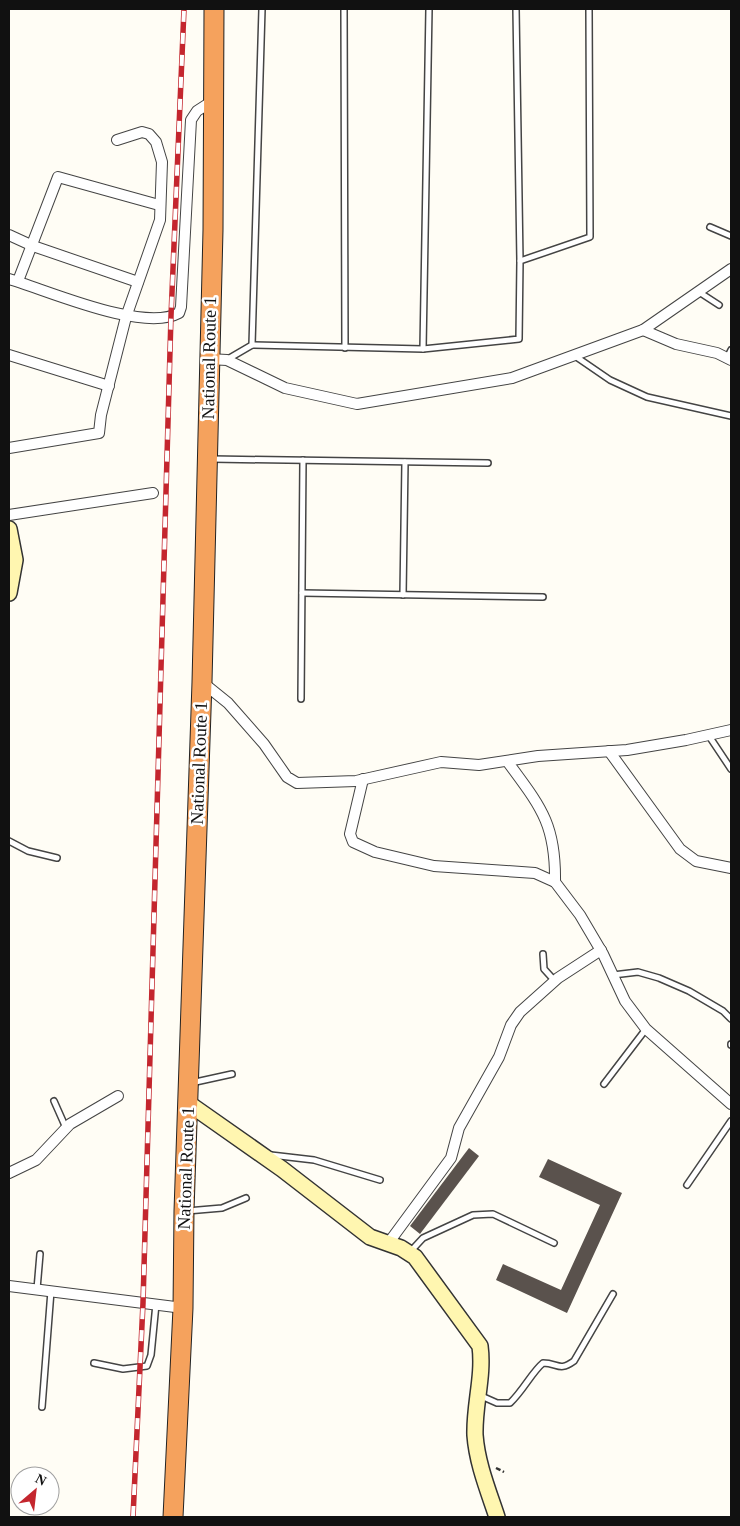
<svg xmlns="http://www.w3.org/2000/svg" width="740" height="1526" viewBox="0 0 740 1526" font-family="Georgia,serif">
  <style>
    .building { fill: #5a524d }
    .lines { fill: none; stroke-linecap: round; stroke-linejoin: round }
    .lane-casing { stroke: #444; stroke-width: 8 }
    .street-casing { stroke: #444; stroke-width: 12 }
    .secondary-casing { stroke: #333; stroke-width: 18 }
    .highway-casing { stroke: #222; stroke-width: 21 }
    .path { stroke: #333; stroke-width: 2.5; stroke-dasharray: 5 2.5; stroke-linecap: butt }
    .lane { stroke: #fff; stroke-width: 5 }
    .street { stroke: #fff; stroke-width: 10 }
    .secondary { stroke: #fff6b0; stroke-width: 15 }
    .highway { stroke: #f5a25d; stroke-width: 19 }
    .rail-casing { stroke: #c4262e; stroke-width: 5.5 }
    .rail { stroke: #fff; stroke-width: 4; stroke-dasharray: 11; stroke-linecap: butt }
    .labels { text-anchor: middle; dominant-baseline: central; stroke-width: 5; stroke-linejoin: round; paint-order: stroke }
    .street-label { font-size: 18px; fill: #111; stroke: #fff }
  </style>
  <rect width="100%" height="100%" fill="#fffdf5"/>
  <g class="building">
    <polygon points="469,1148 479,1156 420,1234 410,1226"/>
    <polygon points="548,1159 622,1193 567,1313 496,1280 503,1264 561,1290 600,1205 539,1177"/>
  </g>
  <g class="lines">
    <defs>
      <g id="lane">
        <polyline points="344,9 345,348"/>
        <polyline points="516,9 520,261"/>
        <polyline points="710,227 731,236"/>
        <polyline points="699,292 719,305"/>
        <polyline points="252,345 423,349 519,339 520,261 590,237 589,9"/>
        <polyline points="423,349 429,9"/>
        <polyline points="575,356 610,380 647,397 731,416"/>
        <polyline points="727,358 731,350"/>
        <polyline points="228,359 252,345 262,9"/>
        <polyline points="212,459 488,463"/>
        <polyline points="302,593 543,597"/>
        <polyline points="403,595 405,462"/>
        <polyline points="301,699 303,460"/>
        <polyline points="709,736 731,769"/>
        <polyline points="9,841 28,851 57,858"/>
        <polyline points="543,954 544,969 554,980"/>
        <polyline points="613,975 638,972 659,978 689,991 723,1011 731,1019"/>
        <polyline points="731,1045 731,1044"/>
        <polyline points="191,1083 232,1074"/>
        <polyline points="604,1084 646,1029"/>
        <polyline points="54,1101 66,1128"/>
        <polyline points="271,1155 314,1160 380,1180"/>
        <polyline points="687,1185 731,1121"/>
        <polyline points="187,1211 222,1208 246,1198"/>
        <polyline points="410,1252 423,1238 473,1215 493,1214 554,1243"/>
        <polyline points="37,1289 40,1254"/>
        <polyline points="94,1363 123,1369 147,1366 151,1355 156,1304"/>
        <path d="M 479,1395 L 497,1403 L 510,1403 C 523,1391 532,1372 543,1363 C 558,1363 559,1372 574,1361 L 613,1294"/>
        <polyline points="42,1407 51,1291"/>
      </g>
      <g id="street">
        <polyline points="9,235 33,246 138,282"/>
        <path d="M 9,279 C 47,290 143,333 179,313 L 181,307 L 191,120 L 197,111 L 214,100"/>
        <polyline points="18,281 58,177 159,205"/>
        <polyline points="643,330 676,344 717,353 731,360"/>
        <polyline points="9,355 109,386"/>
        <polyline points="209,359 227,360 285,388 357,404 512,378 643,330 731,269"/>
        <polyline points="9,448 99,433 101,415 126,317 160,220 162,162 156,142 149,134 142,132 117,140"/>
        <polyline points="9,515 153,493"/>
        <polyline points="202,682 228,703 264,744 287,777 297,783 356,781 441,762 479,765 538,756 627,750 686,740 731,730"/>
        <polyline points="609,751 680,849 696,861 731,868"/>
        <path d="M 507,761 C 540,806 556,823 555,882"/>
        <polyline points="363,779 350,834 353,842 375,852 434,866 535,873 555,882 580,915 603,954 625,1001 646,1029 731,1104"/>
        <polyline points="9,1173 36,1160 70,1124 118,1096"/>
        <polyline points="387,1245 451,1158 459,1128 499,1057 511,1025 520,1012 558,978 601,950"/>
        <polyline points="9,1286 183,1308"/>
      </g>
      <g id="secondary">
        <polyline points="9,529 15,560 9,593"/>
        <path d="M 188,1103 L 282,1169 L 370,1237 L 401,1248 L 415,1257 L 480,1346 C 484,1376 474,1405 475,1435 C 477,1463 488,1490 497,1517"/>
      </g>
      <polyline id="highway" points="173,1517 183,1308 184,1211 202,682 213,230 214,9"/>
    </defs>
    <use href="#lane" class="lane-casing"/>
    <use href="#street" class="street-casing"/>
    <use href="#secondary" class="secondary-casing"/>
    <use href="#highway" class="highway-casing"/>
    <polyline class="path" points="496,1468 504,1472"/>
    <use href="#lane" class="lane"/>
    <use href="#street" class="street"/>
    <use href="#secondary" class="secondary"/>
    <use href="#highway" class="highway"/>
    <defs>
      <polyline id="rail" points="133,1517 143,1303 171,316 184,9"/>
    </defs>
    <use href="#rail" class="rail-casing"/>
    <use href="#rail" class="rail"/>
  </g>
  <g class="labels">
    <g class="street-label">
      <text transform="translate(209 358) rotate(-89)">National Route 1</text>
      <text transform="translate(199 763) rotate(-88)">National Route 1</text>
      <text transform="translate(186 1168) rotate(-88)">National Route 1</text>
    </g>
  </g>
  <rect width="740" height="1526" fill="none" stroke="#111111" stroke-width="20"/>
  <g transform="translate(35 1491) rotate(28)"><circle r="24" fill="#ffffff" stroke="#a0a0a0"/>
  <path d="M0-4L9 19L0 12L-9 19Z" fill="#c4262e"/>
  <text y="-8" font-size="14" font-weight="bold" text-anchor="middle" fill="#111111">N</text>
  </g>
</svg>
